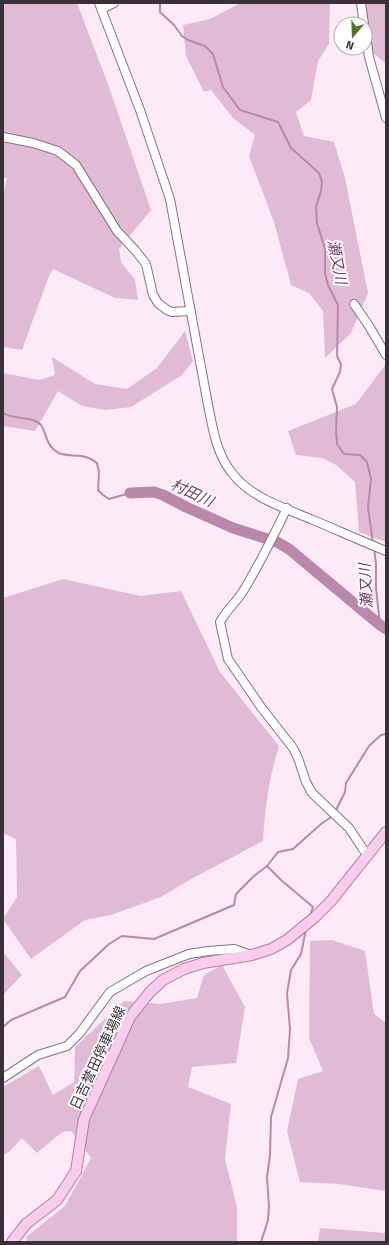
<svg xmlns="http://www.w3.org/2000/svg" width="389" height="1245" viewBox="0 0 389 1245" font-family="Signika,'Noto Sans JP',sans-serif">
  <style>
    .green { fill: #e1bbd5 }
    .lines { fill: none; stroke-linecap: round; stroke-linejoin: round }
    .stream { stroke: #ba88ab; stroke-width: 2 }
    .river { stroke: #ba88ab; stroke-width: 11 }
    .minor-casing { stroke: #887081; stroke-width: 10 }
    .major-casing { stroke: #b57fa6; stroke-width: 12 }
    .minor { stroke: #fff; stroke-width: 8 }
    .major { stroke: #facced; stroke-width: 10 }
    .labels { text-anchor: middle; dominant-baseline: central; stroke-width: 4; stroke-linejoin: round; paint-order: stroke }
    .street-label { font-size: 14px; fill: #3b3037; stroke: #fff }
    .water-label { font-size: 15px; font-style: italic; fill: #773868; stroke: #fff }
  </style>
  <rect width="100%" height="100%" fill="#fcebf6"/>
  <g class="green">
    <polygon points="3,3 77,3 109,87 151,210 119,249 121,262 135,280 138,300 115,298 53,269 48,278 22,350 3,347 3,196 7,178 3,177"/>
    <polygon points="240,3 330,3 329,44 318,61 311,100 296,112 304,136 334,142 345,178 368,293 351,333 325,358 323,311 309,293 291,285 274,222 249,156 255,135 233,118 211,90 204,92 186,56 183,25 210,19"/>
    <polygon points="364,3 386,3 386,62 385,63 366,47"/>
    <polygon points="185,331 193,361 182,375 131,407 105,410 82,406 58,391 35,431 3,426 3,373 39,380 55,375 52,357 95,384 127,389 157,368"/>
    <polygon points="386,364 386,542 359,532 355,482 336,465 322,458 296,455 288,431 356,404"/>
    <path d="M 63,579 L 141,596 L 181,591 L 220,672 L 279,746 C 269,777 265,808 263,841 L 193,878 L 161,897 L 111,915 L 85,920 L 31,959 L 3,919 L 17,897 L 16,839 L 3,833 L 3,598 Z"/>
    <polygon points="332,940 365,951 374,1014 386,1023 386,1191 339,1184 300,1182 287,1131 298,1079 323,1071 309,1038 310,941"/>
    <polygon points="3,952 22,975 3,995"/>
    <polygon points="222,965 245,1007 236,1063 192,1067 188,1087 231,1104 225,1159 237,1207 237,1242 27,1242 26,1237 65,1206 91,1158 71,1131 62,1132 37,1153 22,1138 10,1151 3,1155 3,1087 39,1066 53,1095 74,1082 75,1047 124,1001 161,1004 197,998 204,975"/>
    <polygon points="320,1228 386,1233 386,1242 318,1242"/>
  </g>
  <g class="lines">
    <g class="stream">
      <polyline points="160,3 160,12 174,25 182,36 188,40 205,46 213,54 223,87 240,110 278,122 291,148 319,173 322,182 321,191 316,207 317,223 325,249 325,273 328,285 338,305 337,356 341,364 340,372 332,389 337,407 336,431 337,444 344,454 360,455 367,462 371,479 368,507 373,544"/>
      <path d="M 3,413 C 14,420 34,416 41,425 C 47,433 45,446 59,453 C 67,457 78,454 86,457 C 90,458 94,461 97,463 L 99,472 L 98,490 L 103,495 L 109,499 L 130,493"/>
      <polyline points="374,548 376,564 376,588 380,625"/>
      <polyline points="335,812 345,792 346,783 369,746 381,735 386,734"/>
      <polyline points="267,866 281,880 313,907 310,915"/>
      <polyline points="3,1027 11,1020 65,997 80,971 109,944 122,936 154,939 234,905 236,894 254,876 267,866 278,852 293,849 321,824 333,816"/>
      <polyline points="261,1242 268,1220 269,1206 267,1177 270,1155 271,1117 288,1058 290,1029 287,993 291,970 301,954 306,929"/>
    </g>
    <polyline class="river" points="130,493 154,492 163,495 186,507 233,528 277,542 289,549 380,625 386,629"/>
    <defs>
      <g id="minor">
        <path d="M 99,3 L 140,110 L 170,199 L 208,405 C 213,429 216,453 232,473 C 251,498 285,508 313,520 C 337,530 361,541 386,551"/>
        <polyline points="361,3 364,24"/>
        <polyline points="102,9 114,3"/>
        <polyline points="365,28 369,57 386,118"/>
        <polyline points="3,137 33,143 58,151 76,165 117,231 135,250 146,264 153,295 158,303 167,310 172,312 191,311"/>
        <polyline points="354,304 369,326 386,355"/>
        <path d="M 287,508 C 273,537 259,565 242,593 C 235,603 226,611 220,622 L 228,659 L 261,707 L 293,748 L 298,758 L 306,782 L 312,793 L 349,828 L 367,855"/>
        <polyline points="3,1078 38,1055 67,1046 79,1034 110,992 146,971 189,954 208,951 234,949 251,955"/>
      </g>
      <polyline id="major" points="12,1242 26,1224 57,1200 76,1171 84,1119 130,1017 150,992 163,980 184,969 203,963 252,955 271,949 287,940 315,917 331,901 386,832"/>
    </defs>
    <use href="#minor" class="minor-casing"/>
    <use href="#major" class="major-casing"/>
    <use href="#minor" class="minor"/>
    <use href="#major" class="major"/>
  </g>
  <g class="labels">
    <g class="street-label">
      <text transform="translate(98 1058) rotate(-65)">日吉誉田停車場線</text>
    </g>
    <g class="water-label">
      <text transform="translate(337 262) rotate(79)">瀬又川</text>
      <text transform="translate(192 493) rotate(25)">村田川</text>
      <text transform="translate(366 586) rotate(-93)">瀬又川</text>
    </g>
  </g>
  <rect width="389" height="1245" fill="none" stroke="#3b3037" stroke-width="8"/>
  <g transform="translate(353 36) rotate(199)"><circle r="19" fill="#ffffff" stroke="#b1acaf"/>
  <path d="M0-3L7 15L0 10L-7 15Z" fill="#567327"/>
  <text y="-6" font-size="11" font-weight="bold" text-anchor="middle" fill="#3b3037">N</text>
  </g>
</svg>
